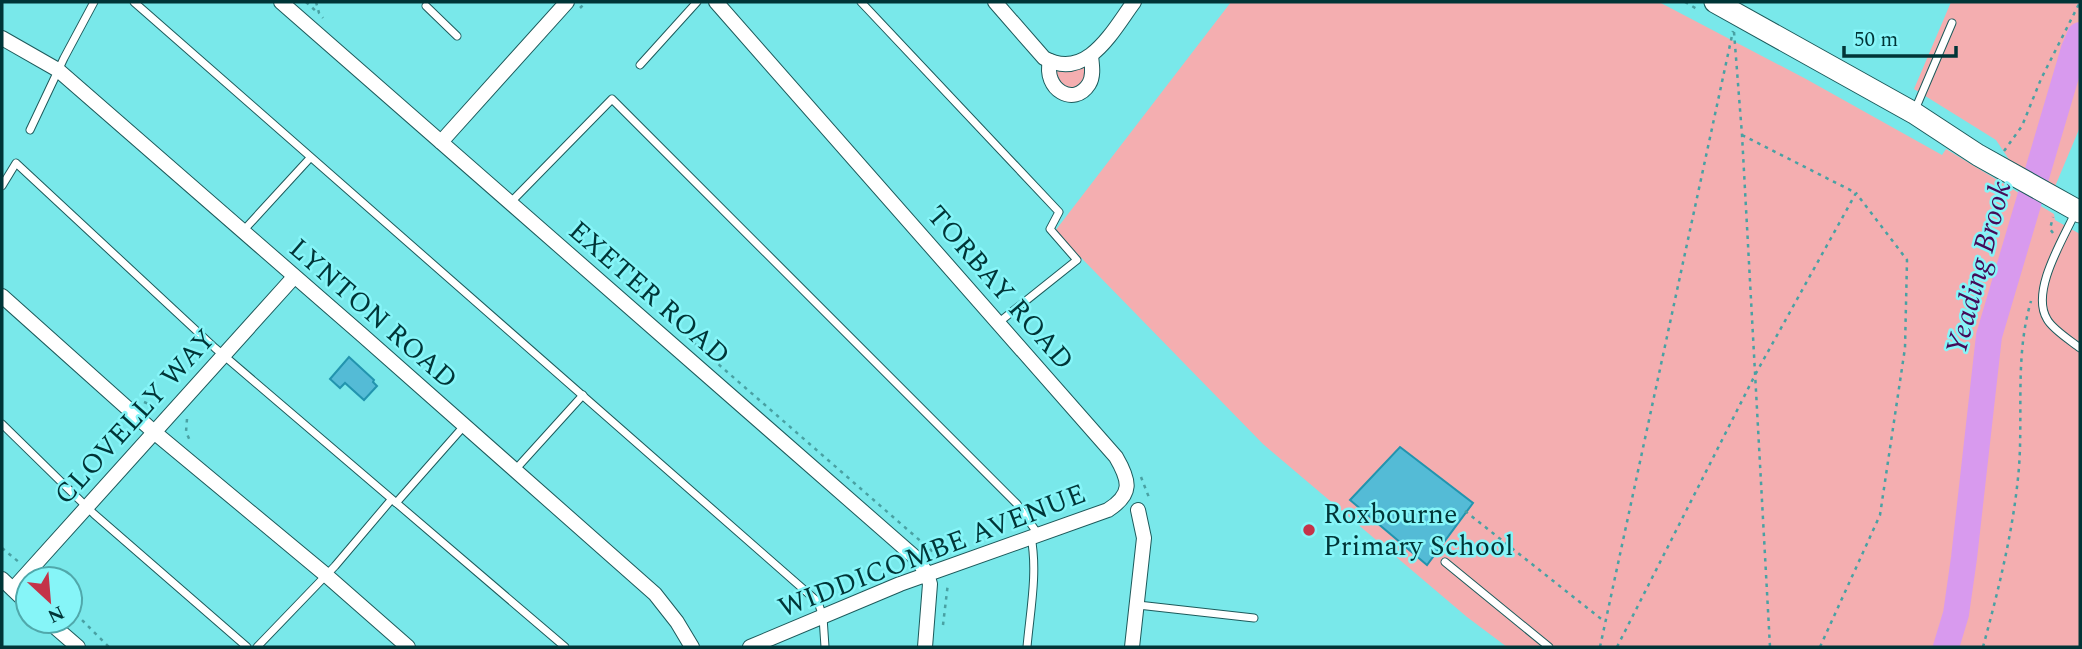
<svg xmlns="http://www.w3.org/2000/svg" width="2082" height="649" viewBox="0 0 2082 649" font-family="Spectral,serif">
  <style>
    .green { fill: #f4aeb0 }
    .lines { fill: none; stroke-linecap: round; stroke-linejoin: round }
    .river { stroke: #d89aee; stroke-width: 26 }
    .building { fill: #54bbd6; stroke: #2294ae; stroke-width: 2 }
    .lane-casing { stroke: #1d5a5b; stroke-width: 9 }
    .street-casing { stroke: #1d5a5b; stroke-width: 16 }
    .secondary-casing { stroke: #1d5a5b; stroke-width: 23 }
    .path { stroke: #49a1a3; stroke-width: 2.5; stroke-dasharray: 3.5 5; stroke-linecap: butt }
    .lane { stroke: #fff; stroke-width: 7 }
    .street { stroke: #fff; stroke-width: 14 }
    .secondary { stroke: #fff; stroke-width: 21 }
    .poi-dot { fill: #c43349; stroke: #86f5f8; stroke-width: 2.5 }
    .labels { text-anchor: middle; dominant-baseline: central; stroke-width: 5; stroke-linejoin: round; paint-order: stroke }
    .street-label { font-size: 28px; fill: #003537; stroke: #86f5f8 }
    .poi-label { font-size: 28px; fill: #003537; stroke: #86f5f8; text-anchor: start }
    .water-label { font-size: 30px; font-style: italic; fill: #460b57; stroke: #86f5f8 }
  </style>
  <rect width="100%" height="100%" fill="#79e8ea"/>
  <g class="green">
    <polygon points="1231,2 1659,2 1806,79 1942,155 1946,149 2054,214 2055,220 2080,234 2080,647 1507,647 1467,617 1263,444 1055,231"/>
    <polygon points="1951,2 2080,2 2080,127 2051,196 2024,182 1996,140 1914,89"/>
    <polygon points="1087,66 1085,83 1074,90 1058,85 1053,70 1071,71"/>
  </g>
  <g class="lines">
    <polyline class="river" points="1946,647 1956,614 1964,558 1989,336 2074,49 2080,35"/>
  </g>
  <g class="building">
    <polygon points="349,357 374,380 373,382 377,386 364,400 345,383 340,388 330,379"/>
    <polygon points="1400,447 1473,503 1427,565 1350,500"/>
  </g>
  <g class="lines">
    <defs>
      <g id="lane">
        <polyline points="134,2 818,602 823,617 825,647"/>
        <polyline points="861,2 1059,212 1050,229 1077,260 998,323"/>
        <polyline points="426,6 457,36"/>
        <polyline points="640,65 697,2"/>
        <polyline points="1914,112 1952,23"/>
        <polyline points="30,130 64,58 94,2"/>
        <polyline points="2,186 16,163 215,348 565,647"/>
        <polyline points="510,203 612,99 1017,504 1038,534"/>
        <path d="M 2076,211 C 2064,238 2030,291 2047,319 C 2052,329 2071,341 2080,348"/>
        <polyline points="243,231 310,158"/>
        <polyline points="2,424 94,514 247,647"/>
        <polyline points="515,470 583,395"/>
        <polyline points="396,503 464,426"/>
        <polyline points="1445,562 1549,647"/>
        <polyline points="1138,605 1254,618"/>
        <polyline points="257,647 335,566 391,500"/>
        <path d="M 1027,647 C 1030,612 1038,572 1031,537"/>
      </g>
      <g id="street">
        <polyline points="281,2 917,559 927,574 930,584 925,647"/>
        <path d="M 716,2 L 1116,457 C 1130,481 1133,494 1108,510 L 900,584 L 750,647"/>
        <path d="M 995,2 L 1044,58 C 1087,82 1113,30 1134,2"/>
        <polyline points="2,38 58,70 361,334 655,594 677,622 692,647"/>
        <path d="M 1050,61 C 1043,89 1074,108 1089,84 C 1094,76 1092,65 1091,56"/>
        <polyline points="441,142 567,2"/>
        <polyline points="2,296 154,432 326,575 408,647"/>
        <polyline points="2,579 28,604"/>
        <polyline points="13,589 294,277"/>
        <polyline points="48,621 78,647"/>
        <polyline points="1132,647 1144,538 1138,510"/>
      </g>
      <polyline id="secondary" points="1715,2 1914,113 1978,155 2080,212"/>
    </defs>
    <use href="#lane" class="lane-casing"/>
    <use href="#street" class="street-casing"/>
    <use href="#secondary" class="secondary-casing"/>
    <g class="path">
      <polyline points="306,2 318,13"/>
      <polyline points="316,2 319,13 323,18"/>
      <polyline points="1685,2 1697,9"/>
      <polyline points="580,8 586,2"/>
      <polyline points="1734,32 1742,135 1770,647"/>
      <polyline points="2004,151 2022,126 2041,79 2080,2"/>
      <polyline points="2053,233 2050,229 2053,217"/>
      <polyline points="693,342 932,551 940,555"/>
      <polyline points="144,402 157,408"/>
      <polyline points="187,419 186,432 191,443"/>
      <polyline points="1141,477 1150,500"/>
      <polyline points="1465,511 1605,622"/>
      <polyline points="2,548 20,563"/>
      <polyline points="70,608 109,647"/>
      <polyline points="943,625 948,583"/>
      <polyline points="1600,647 1733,31"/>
      <polyline points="1617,647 1755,375 1856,193 1742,135"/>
      <polyline points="1820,647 1880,515 1905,348 1907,260 1856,193"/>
      <path d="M 1983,647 C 1999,588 2014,528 2019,467 C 2023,412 2015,355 2031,301"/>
    </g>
    <use href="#lane" class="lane"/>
    <use href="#street" class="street"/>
    <use href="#secondary" class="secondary"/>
  </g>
  <circle class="poi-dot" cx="1309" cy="530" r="7"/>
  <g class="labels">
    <g class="street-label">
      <text transform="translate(1000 288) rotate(49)">TORBAY ROAD</text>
      <text transform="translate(649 293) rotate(41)">EXETER ROAD</text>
      <text transform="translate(373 314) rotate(41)">LYNTON ROAD</text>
      <text transform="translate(135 417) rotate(-48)">CLOVELLY WAY</text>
      <text transform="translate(932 551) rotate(-21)">WIDDICOMBE AVENUE</text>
    </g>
    <g class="poi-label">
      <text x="1323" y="514">Roxbourne<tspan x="1323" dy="32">Primary School</tspan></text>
    </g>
    <g class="water-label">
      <text transform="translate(1979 268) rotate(-75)">Yeading Brook</text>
    </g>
  </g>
  <rect width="2082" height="649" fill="none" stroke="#003537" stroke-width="7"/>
  <g transform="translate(49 600) rotate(154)"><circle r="33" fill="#86f5f8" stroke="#50a8ab" stroke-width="2"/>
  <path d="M0-5L12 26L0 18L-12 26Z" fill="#c43349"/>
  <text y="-10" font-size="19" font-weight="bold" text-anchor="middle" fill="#003537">N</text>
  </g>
  <path d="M1844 46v10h112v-10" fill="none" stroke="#003537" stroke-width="3.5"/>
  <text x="1854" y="46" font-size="21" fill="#003537" stroke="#86f5f8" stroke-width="5" paint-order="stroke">50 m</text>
</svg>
